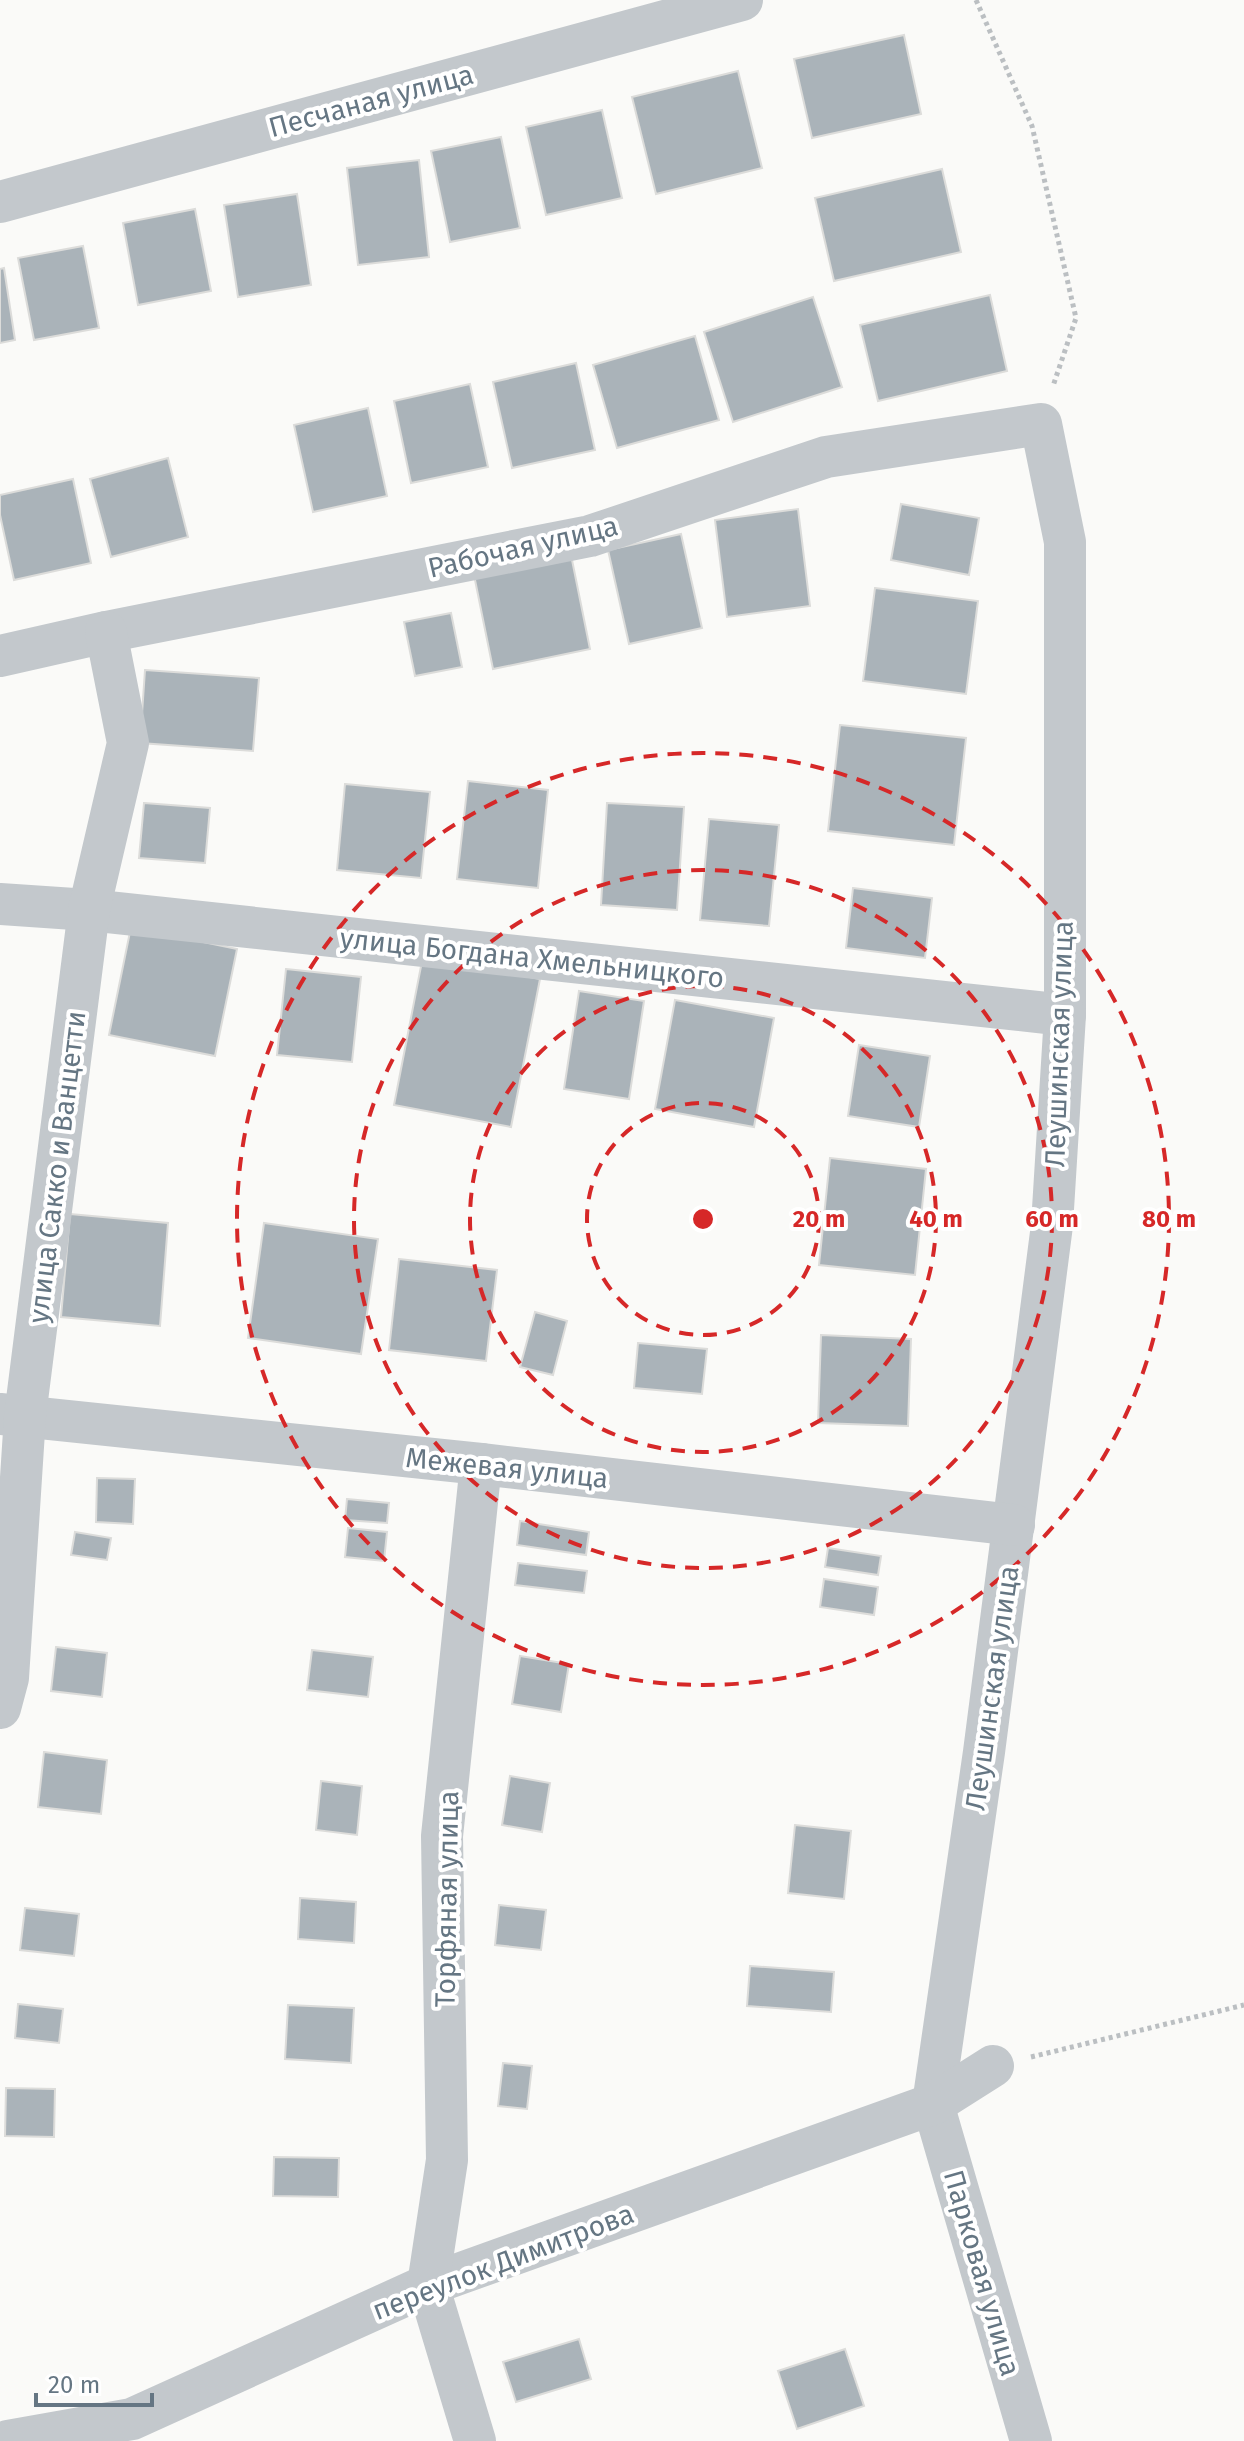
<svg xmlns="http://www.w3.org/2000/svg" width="1244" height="2441" viewBox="0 0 1244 2441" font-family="'Fira Sans',sans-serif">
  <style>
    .building { fill: #aab3b9; stroke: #dcdcda; stroke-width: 2 }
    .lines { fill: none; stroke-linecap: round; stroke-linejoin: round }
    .path { stroke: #bbbfc2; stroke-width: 5; stroke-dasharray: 4 4; stroke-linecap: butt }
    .minor { stroke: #c3c8cc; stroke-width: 42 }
    .ring { fill: none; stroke: #d62828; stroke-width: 4; stroke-dasharray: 14 10 }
    .labels { text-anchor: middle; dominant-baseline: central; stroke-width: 8; stroke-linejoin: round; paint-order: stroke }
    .street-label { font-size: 28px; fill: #657683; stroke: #fff }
    .centre { fill: #d62828; stroke: #fff; stroke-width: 4 }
    .ring-label { font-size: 24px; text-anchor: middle; font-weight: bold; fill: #d62828; stroke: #fff; stroke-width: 8; stroke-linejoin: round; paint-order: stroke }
  </style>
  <rect width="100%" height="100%" fill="#fafaf8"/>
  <g class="building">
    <polygon points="904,35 921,114 812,138 794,59"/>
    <polygon points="738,71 762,168 656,194 632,97"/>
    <polygon points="602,110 622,198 546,215 526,127"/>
    <polygon points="501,137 520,228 450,242 431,151"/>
    <polygon points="419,160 429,257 358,265 347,168"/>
    <polygon points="942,169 961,252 834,281 815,198"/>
    <polygon points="297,194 311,285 238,297 224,205"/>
    <polygon points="195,209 211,291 138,305 123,223"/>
    <polygon points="83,246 99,328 34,340 18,258"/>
    <polygon points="4,268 15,340 0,343 0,269"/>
    <polygon points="990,295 1007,371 878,401 860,325"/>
    <polygon points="813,297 842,387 733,422 704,332"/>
    <polygon points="695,336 719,420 617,448 593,365"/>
    <polygon points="576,363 595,450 512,468 493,382"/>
    <polygon points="470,384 488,467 411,483 394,401"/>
    <polygon points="368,408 387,496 313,512 294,425"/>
    <polygon points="168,458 188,537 111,557 90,479"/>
    <polygon points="73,479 91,563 14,580 0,515 0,495"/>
    <polygon points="901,504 979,518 969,575 891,560"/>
    <polygon points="798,509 810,606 727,617 715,520"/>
    <polygon points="681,534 702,628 629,644 608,550"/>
    <polygon points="570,550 590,649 493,669 473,570"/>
    <polygon points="875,588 978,601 966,694 863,681"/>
    <polygon points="451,613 462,667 415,676 404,622"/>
    <polygon points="145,670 259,678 253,751 140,743"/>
    <polygon points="840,725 966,738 954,845 828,831"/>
    <polygon points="468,781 548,790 538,888 457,879"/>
    <polygon points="345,784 430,792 421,878 337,870"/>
    <polygon points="144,803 210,808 205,863 139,858"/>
    <polygon points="607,803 684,807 677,910 601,905"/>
    <polygon points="709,819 779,825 769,926 700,920"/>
    <polygon points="853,888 932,898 925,958 846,948"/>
    <polygon points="131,927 237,949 215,1056 109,1035"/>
    <polygon points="423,956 540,979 511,1127 394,1105"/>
    <polygon points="286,969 361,977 352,1062 277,1055"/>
    <polygon points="579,991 644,1001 629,1099 564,1089"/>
    <polygon points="675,1000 774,1018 754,1127 655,1109"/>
    <polygon points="859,1045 930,1056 919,1127 848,1116"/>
    <polygon points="830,1158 926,1169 915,1275 819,1265"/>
    <polygon points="70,1214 168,1223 160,1326 61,1317"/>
    <polygon points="264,1223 378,1239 361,1354 248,1338"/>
    <polygon points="399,1259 497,1270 486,1361 389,1350"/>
    <polygon points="535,1312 567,1321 553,1375 520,1367"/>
    <polygon points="821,1335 911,1339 908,1426 818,1423"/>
    <polygon points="638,1343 707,1349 702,1394 634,1388"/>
    <polygon points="97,1478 135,1479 133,1524 96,1522"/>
    <polygon points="347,1499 389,1503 387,1523 345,1520"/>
    <polygon points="520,1521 589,1532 586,1555 517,1545"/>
    <polygon points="348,1528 387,1532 384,1561 345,1557"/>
    <polygon points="75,1532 111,1538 107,1560 71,1555"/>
    <polygon points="828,1548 881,1556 878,1575 825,1567"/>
    <polygon points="518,1563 587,1571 584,1593 515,1585"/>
    <polygon points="824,1579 878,1587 874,1615 820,1607"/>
    <polygon points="56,1647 107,1653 102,1697 51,1691"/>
    <polygon points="312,1650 373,1657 368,1697 307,1690"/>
    <polygon points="520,1656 569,1664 561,1712 512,1704"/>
    <polygon points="44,1752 107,1760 101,1814 38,1807"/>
    <polygon points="510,1776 550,1783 542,1832 502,1825"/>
    <polygon points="321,1781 362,1786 357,1835 316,1830"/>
    <polygon points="795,1825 851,1831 844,1899 788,1893"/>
    <polygon points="300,1898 356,1902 354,1943 298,1939"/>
    <polygon points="499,1905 546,1910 541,1950 495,1945"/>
    <polygon points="25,1908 79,1914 74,1956 20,1950"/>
    <polygon points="750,1966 834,1972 831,2012 747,2006"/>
    <polygon points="18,2004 63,2009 59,2043 15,2038"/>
    <polygon points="288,2005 354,2008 351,2063 285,2059"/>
    <polygon points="503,2063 532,2066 527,2109 498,2106"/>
    <polygon points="6,2088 55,2089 54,2137 5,2136"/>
    <polygon points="274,2157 339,2158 338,2197 273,2196"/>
    <polygon points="579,2339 591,2379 516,2402 503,2362"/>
    <polygon points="845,2349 864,2406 797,2429 778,2371"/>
  </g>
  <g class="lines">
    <g class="path">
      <polyline points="976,0 1032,126 1076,318 1053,386"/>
      <polyline points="1031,2057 1244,2005"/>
    </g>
    <g class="minor">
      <polyline points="0,202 742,0"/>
      <polyline points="0,656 106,632 590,536 826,457 1041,424 1065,542 1065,1015 1052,1225 984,1752 933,2104 1031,2441"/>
      <polyline points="0,904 89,910 1065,1015"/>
      <polyline points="0,1414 481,1464 1014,1525"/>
      <polyline points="0,1708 8,1678 25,1416 89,910 128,743 106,632"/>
      <polyline points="8,2441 132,2419 428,2285 933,2104 993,2066"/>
      <polyline points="475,2441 428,2285 447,2160 442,1836 481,1464"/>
    </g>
  </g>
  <g class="ring">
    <circle cx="703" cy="1219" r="116"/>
    <circle cx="703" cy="1219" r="233"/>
    <circle cx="703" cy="1219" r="349"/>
    <circle cx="703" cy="1219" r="466"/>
  </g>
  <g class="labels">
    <g class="street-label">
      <text transform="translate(371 101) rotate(-15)">Песчаная улица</text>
      <text transform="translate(523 547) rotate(-13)">Рабочая улица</text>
      <text transform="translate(532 958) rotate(6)">улица Богдана Хмельницкого</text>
      <text transform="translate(1059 1044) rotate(-88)">Леушинская улица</text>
      <text transform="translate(57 1167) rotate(-83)">улица Сакко и Ванцетти</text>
      <text transform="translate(507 1468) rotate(6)">Межевая улица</text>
      <text transform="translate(992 1688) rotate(-82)">Леушинская улица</text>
      <text transform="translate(447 1899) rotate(-89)">Торфяная улица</text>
      <text transform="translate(503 2262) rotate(-21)">переулок Димитрова</text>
      <text transform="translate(982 2273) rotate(74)">Парковая улица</text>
    </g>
  </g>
  <circle cx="703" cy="1219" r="12" class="centre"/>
  <g class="ring-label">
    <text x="819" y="1227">20 m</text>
    <text x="936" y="1227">40 m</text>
    <text x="1052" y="1227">60 m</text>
    <text x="1169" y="1227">80 m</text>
  </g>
  <path d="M36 2393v12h116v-12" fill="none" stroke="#657683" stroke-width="4"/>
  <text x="48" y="2393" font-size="24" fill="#657683" stroke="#ffffff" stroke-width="6" paint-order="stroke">20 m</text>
</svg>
